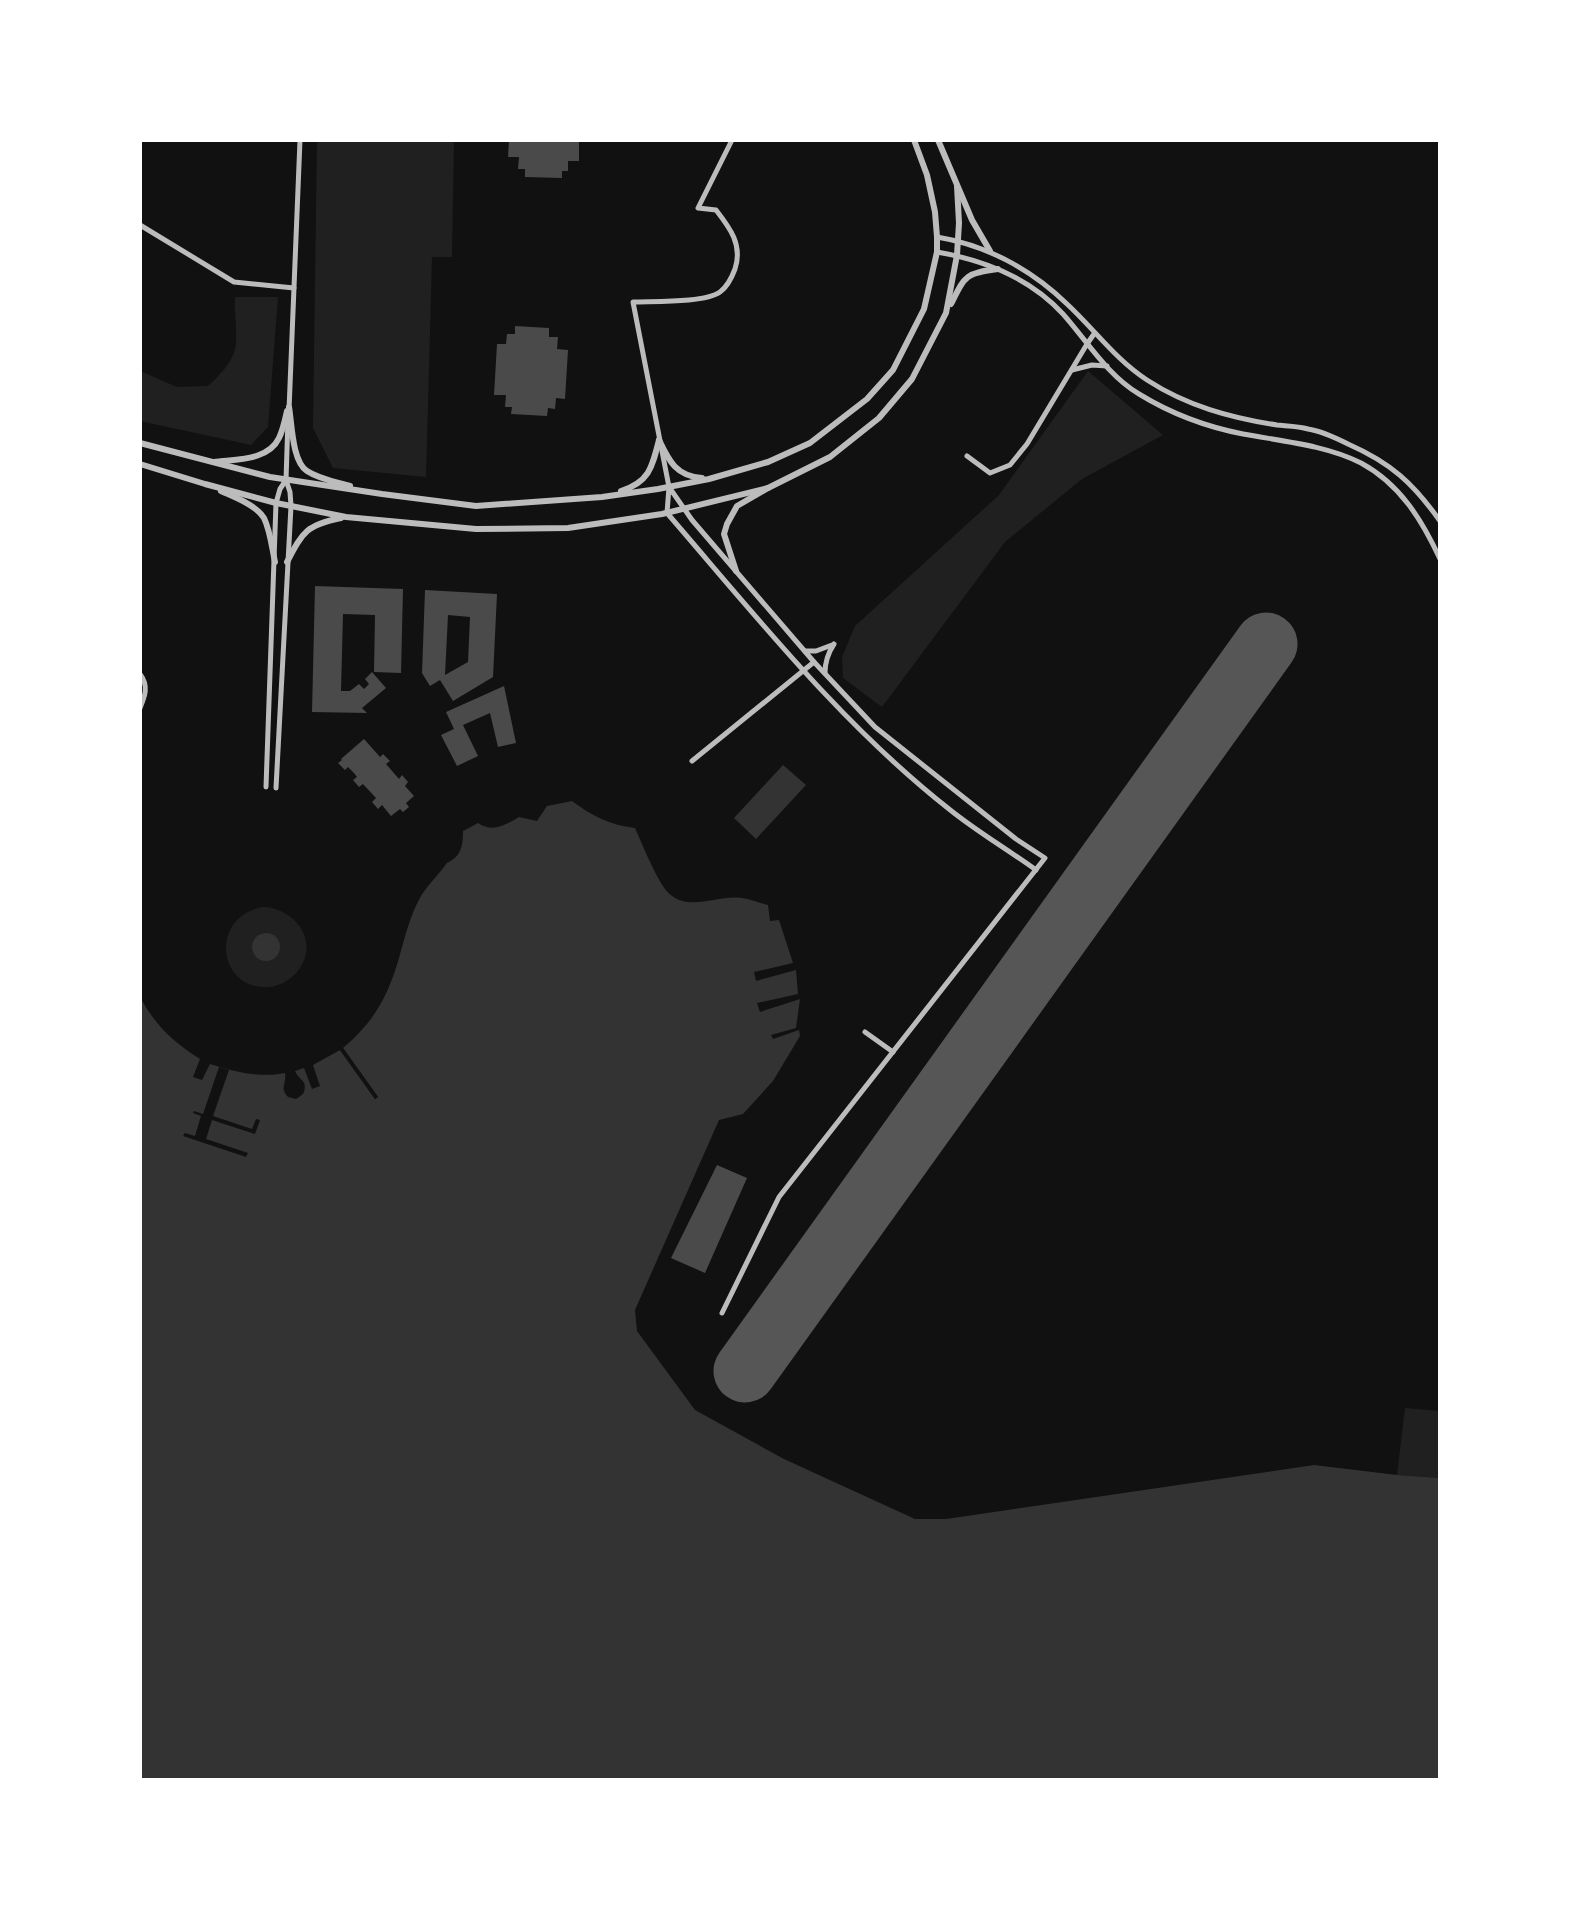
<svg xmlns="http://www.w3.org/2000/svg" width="1580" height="1920" viewBox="0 0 1580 1920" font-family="'Noto Sans',sans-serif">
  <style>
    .green { fill: #202020; fill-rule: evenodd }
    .water { fill: #333 }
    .pier { fill: #111 }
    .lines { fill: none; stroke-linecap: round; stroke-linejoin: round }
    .runway { stroke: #565656; stroke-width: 63 }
    .building { fill: #4a4a4a; fill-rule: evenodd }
    .minor { stroke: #bcbcbc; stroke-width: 5 }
    .tertiary { stroke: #bcbcbc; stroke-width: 6 }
  </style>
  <rect width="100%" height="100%" fill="#111"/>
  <g class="green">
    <polygon points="317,140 454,140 452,257 432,257 426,477 333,468 313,428"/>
    <path d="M 235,297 L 278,297 L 268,427 L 251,445 L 140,421 L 140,371 L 177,387 L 208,386 C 220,375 235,360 236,343 C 237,328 234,312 235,297 Z"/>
    <polygon points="1088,371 1163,435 1082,479 1005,542 882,707 843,678 842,657 855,626 999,495"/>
    <path d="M 263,907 C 296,908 321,943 297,972 C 290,980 280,986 269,987 C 217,991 209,916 263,907 ZM 262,933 C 271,933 279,939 280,948 L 269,960 C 249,960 247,943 262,933 Z"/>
    <polygon points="1405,1408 1440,1411 1440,1478 1397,1475"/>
  </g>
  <g class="water">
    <polygon points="783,765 806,785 756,839 734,818"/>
    <path d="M 572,801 C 592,816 610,825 635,828 C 643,846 651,866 661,883 C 681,918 714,894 742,898 C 750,899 760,903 768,905 L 770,921 L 779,920 L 793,963 L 754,972 L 756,981 L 796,970 L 798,994 L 757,1003 L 760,1012 L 800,999 L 796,1028 L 771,1035 L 773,1039 L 799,1030 L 800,1036 L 773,1081 L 743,1114 L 719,1120 L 635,1310 L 637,1331 L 695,1410 L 784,1459 L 915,1519 L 946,1519 L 1314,1465 L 1397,1475 L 1440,1478 L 1440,1780 L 140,1780 L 140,997 C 156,1026 172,1041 200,1059 L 193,1077 L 202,1080 L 210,1064 C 235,1072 259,1078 285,1073 C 287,1083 279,1088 288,1097 L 296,1099 L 303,1094 C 309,1080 299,1081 295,1071 L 304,1068 L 312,1089 L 320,1086 L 313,1065 L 340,1050 L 375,1099 L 378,1097 L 343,1048 C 374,1022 388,996 399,958 C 405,937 410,915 421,896 C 428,885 436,877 444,867 C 449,860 445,865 452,860 C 462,854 463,842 463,831 L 478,823 C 493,833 505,825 519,817 L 537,821 L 547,806 Z"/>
    <circle cx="266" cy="947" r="14"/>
  </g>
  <g class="pier">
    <polygon points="343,1048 378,1097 375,1099 340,1050"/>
    <polygon points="219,1067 229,1070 213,1116 252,1129 256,1119 260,1120 255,1134 212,1120 206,1139 248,1153 246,1157 183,1136 185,1133 195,1136 201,1116 193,1113 194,1111 203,1114"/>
  </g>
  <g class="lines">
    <polyline class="runway" points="745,1371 1266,644"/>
  </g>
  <g class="building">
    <polygon points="509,140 579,140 579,161 568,161 568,171 562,171 562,178 525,177 525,169 518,169 519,157 508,157"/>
    <polygon points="515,326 549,328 549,337 558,337 557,349 568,350 565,399 556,398 555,409 548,408 547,416 511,414 512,407 505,407 506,395 494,395 497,344 506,344 507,334 515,334"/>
    <polygon points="315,586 403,589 401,673 374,672 375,615 343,614 341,691 350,691 359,684 364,689 369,684 365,679 372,672 386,688 362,708 367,713 312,712"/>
    <path d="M 425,590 L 497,594 L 493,677 L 453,701 L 440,680 L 430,686 L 422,673 ZM 448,615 L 470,617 L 468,662 L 445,675 Z"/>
    <polygon points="504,686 516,743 498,747 490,713 463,725 478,756 457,766 441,735 454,729 446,712"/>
    <polygon points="364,739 380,757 383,754 390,761 386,764 399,779 402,775 408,782 405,786 414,796 406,803 409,807 403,812 400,809 391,816 382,805 378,809 372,802 376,798 363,784 359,787 353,780 357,777 354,773 348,767 345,770 338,763 342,760 341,759"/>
    <polygon points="717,1165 747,1178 705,1273 671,1258"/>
  </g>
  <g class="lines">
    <g class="minor">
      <path d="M 732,140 L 698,208 L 716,210 C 730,228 743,245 735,269 C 732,277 727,287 720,292 C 705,303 653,301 633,302 L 669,487 L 667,513 C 756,616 842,725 949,809 C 976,831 1007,849 1036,870"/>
      <polyline points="140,225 234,282 294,288"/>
      <path d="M 937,237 C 986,245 1031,269 1067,304 C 1094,329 1116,360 1147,380 C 1187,406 1231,418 1277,425 C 1287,426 1298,426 1308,429 C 1322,431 1336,438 1348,444 C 1391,463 1413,483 1440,521"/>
      <path d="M 937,252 C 984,260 1030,278 1063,314 C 1087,341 1108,376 1139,394 C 1170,413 1207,427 1243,434 C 1280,441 1326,445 1361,463 C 1400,484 1422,520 1440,559"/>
      <polyline points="1072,370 1092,365 1107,366"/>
      <polyline points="289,410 300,140"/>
      <polyline points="967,456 990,473 1010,465 1027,444 1087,344 1094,334"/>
      <polyline points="669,487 692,520 814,662 875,727 1016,839 1045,858 779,1197 722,1313"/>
      <polyline points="805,651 816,651 832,645"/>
      <path d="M 825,673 C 825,663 828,653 834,644"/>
      <path d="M 140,674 C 149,686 145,696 140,708"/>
      <polyline points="692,761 814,662"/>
      <polyline points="266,787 276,503 280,489 286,480"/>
      <polyline points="276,788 291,506 290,492 286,480 288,419"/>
      <polyline points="865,1032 893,1052"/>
    </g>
    <g class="tertiary">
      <polyline points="938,140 972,220 990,251"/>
      <path d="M 951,304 C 965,276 965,273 998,269"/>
      <path d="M 289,407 C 292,424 292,461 307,471 C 319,479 336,482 350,486"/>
      <path d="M 659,440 C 669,461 676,476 702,478"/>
      <polyline points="140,443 270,477 382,494 476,506 602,497 658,489 709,479 768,462 810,443 867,399 893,370 924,309 937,252 937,237 935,212 927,175 914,140"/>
      <path d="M 214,462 C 236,459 268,461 279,438 C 283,430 285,420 287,411"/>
      <polyline points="140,464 205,484 276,503 346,517 476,529 568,528 662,514 768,488"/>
      <path d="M 221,491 C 234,497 256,505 264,518 C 270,530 272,548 275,562"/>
      <path d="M 621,491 C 649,482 652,468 659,440"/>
      <path d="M 287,562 C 303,531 307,525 341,518"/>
      <polyline points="736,571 724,534 727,524 737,506 768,488 830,457 879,418 912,379 946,313 957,255 959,223 957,186"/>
    </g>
  </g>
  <rect width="1580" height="1920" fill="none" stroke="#ffffff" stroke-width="284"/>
</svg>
